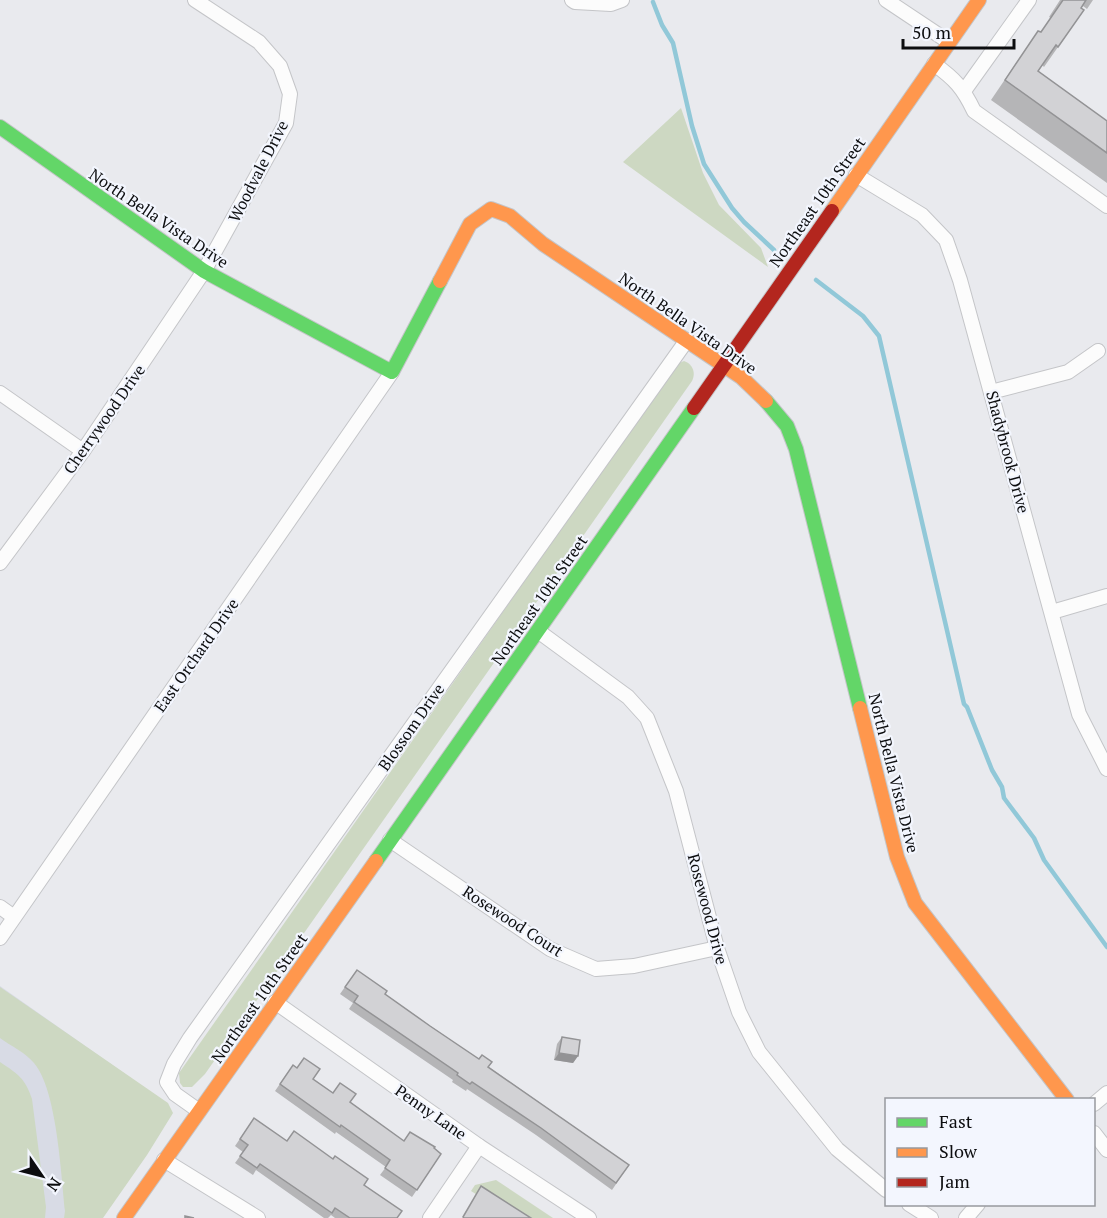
<svg xmlns="http://www.w3.org/2000/svg" width="1107" height="1218" viewBox="0 0 1107 1218" font-family="'PT Serif',serif">
  <style>
    .built { fill: #d8dbe5 }
    .green { fill: #cdd8c2 }
    .lines { fill: none; stroke-linecap: round; stroke-linejoin: round }
    .stream { stroke: #91c8d8; stroke-width: 4.5 }
    .street-casing { stroke: #c4c5c8; stroke-width: 16 }
    .fast-casing { stroke: #c4c5c8; stroke-width: 16 }
    .slow-casing { stroke: #c4c5c8; stroke-width: 16 }
    .jam-casing { stroke: #c4c5c8; stroke-width: 16 }
    .street { stroke: #fcfcfc; stroke-width: 14 }
    .fast { stroke: #63d668; stroke-width: 14 }
    .slow { stroke: #ff974d; stroke-width: 14 }
    .jam { stroke: #b3261e; stroke-width: 14 }
    .wall { fill: #b5b5b7 }
    .shaded-wall { fill: #939395 }
    .building { fill: #d2d2d5; stroke: #939395; stroke-width: 1.5 }
    .labels { text-anchor: middle; dominant-baseline: central; stroke-width: 4.5; stroke-linejoin: round; paint-order: stroke }
    .street-label { font-size: 16px; fill: #0c0d0f; stroke: #f3f6fe }
  </style>
  <rect width="100%" height="100%" fill="#e9eaee"/>
  <polygon class="built" points="0,986 162,1100 80,1218 0,1218"/>
  <g class="green">
    <polygon points="681,108 703,173 719,205 761,248 768,267 623,162"/>
    <path d="M 684,361 C 693,364 696,373 692,381 L 205,1074 L 192,1087 L 183,1087 L 180,1083 L 179,1073 L 677,364 Z"/>
    <path d="M 0,987 L 168,1103 L 173,1113 L 147,1155 L 103,1218 L 64,1218 L 65,1211 C 61,1174 57,1090 34,1063 C 26,1053 11,1046 0,1038 Z"/>
    <path d="M 0,1062 C 18,1074 25,1078 32,1099 L 46,1207 L 45,1218 L 0,1218 Z"/>
    <polygon points="496,1180 553,1218 514,1218 471,1191 475,1185"/>
  </g>
  <g class="lines">
    <g class="stream">
      <polyline points="653,2 662,25 673,43 692,126 704,164 732,208 744,222 774,250"/>
      <polyline points="816,280 863,316 879,336 964,704 967,707 992,770 1002,787 1004,798 1034,838 1044,860 1107,947"/>
    </g>
    <defs>
      <g id="street">
        <polyline points="572,0 575,2 611,4 622,0"/>
        <polyline points="886,0 949,42"/>
        <path d="M 934,64 C 955,79 963,88 974,111 L 1107,206"/>
        <polyline points="964,91 1029,0"/>
        <polyline points="856,175 922,215 946,240 960,280 1079,714 1107,769"/>
        <polyline points="991,392 1068,372 1098,351"/>
        <polyline points="0,393 83,451"/>
        <polyline points="0,563 83,451 204,271 286,123 290,94 280,66 259,42 195,0"/>
        <polyline points="1052,612 1107,596"/>
        <polyline points="538,631 628,697 647,718 676,791 717,948 739,1012 759,1052 837,1149 886,1190"/>
        <polyline points="390,840 550,949 596,969 634,966 717,948"/>
        <polyline points="0,907 14,917"/>
        <polyline points="0,938 392,372"/>
        <polyline points="275,1002 479,1146 589,1218"/>
        <polyline points="1094,1104 1107,1093"/>
        <polyline points="199,1111 175,1094 167,1082 174,1064 190,1038 687,340"/>
        <polyline points="1094,1133 1107,1150"/>
        <polyline points="164,1160 258,1218"/>
        <polyline points="909,1204 931,1218"/>
        <polyline points="430,1218 479,1146"/>
        <polyline points="966,1218 978,1204"/>
      </g>
      <g id="fast">
        <polyline points="0,127 204,271 392,372 440,281"/>
        <polyline points="766,401 787,426 796,449 860,708"/>
        <polyline points="376,861 694,408"/>
      </g>
      <g id="slow">
        <polyline points="832,211 979,0"/>
        <polyline points="440,281 470,224 491,209 510,216 543,244 741,377 766,401"/>
        <polyline points="860,708 897,857 915,903 1067,1100"/>
        <polyline points="124,1218 376,861"/>
      </g>
      <polyline id="jam" points="694,408 832,211"/>
    </defs>
    <use href="#street" class="street-casing"/>
    <use href="#fast" class="fast-casing"/>
    <use href="#slow" class="slow-casing"/>
    <use href="#jam" class="jam-casing"/>
    <use href="#street" class="street"/>
    <use href="#fast" class="fast"/>
    <use href="#slow" class="slow"/>
    <use href="#jam" class="jam"/>
  </g>
  <g class="wall">
    <polygon points="1060,0 1093,0 1087,9 1083,6 1081,8 1084,10 1044,67 1042,65 1038,71 1107,121 1107,183 991,100 1038,31 1041,32 1051,18 1049,17"/>
    <polygon points="357,970 385,994 629,1165 612,1190 536,1135 467,1089 466,1091 452,1082 453,1080 349,1009 353,1003 340,994"/>
    <polygon points="562,1037 578,1056 573,1063 554,1060 557,1044"/>
    <polygon points="293,1065 333,1093 350,1102 404,1141 434,1148 441,1154 412,1197 380,1175 386,1167 336,1132 335,1134 275,1091"/>
    <polygon points="254,1118 287,1141 364,1185 397,1218 335,1218 331,1215 328,1218 324,1218 256,1170 253,1175 235,1163 243,1152 235,1146"/>
  </g>
  <polygon class="shaded-wall" points="559,1053 578,1056 573,1063 554,1060"/>
  <g class="building">
    <polygon points="1063,0 1086,0 1081,8 1084,10 1058,47 1056,45 1038,71 1107,121 1107,153 1005,80 1038,31 1041,32"/>
    <polygon points="357,970 387,991 385,994 430,1026 479,1059 482,1055 492,1062 488,1067 629,1165 616,1183 541,1128 472,1082 470,1084 457,1075 458,1073 354,1002 358,996 345,987"/>
    <polygon points="562,1037 580,1040 578,1056 559,1053"/>
    <polygon points="304,1058 320,1069 313,1079 333,1093 340,1083 356,1094 350,1102 404,1141 410,1132 435,1147 434,1148 441,1154 417,1190 385,1168 390,1160 341,1125 340,1127 280,1084 293,1065 297,1068"/>
    <polygon points="254,1118 287,1141 294,1131 333,1159 335,1156 368,1179 364,1185 402,1211 397,1218 350,1218 335,1208 332,1213 260,1164 257,1168 240,1156 248,1145 240,1139"/>
    <polygon points="481,1186 531,1218 464,1218 463,1217"/>
    <polygon points="185,1216 194,1218 185,1218"/>
  </g>
  <g class="labels">
    <g class="street-label">
      <text transform="translate(258 171) rotate(-63)">Woodvale Drive</text>
      <text transform="translate(817 202) rotate(-55)">Northeast 10th Street</text>
      <text transform="translate(159 218) rotate(34)">North Bella Vista Drive</text>
      <text transform="translate(688 323) rotate(35)">North Bella Vista Drive</text>
      <text transform="translate(104 419) rotate(-55)">Cherrywood Drive</text>
      <text transform="translate(1008 452) rotate(75)">Shadybrook Drive</text>
      <text transform="translate(539 600) rotate(-55)">Northeast 10th Street</text>
      <text transform="translate(196 655) rotate(-55)">East Orchard Drive</text>
      <text transform="translate(411 727) rotate(-55)">Blossom Drive</text>
      <text transform="translate(894 773) rotate(76)">North Bella Vista Drive</text>
      <text transform="translate(708 909) rotate(75)">Rosewood Drive</text>
      <text transform="translate(513 921) rotate(33)">Rosewood Court</text>
      <text transform="translate(259 998) rotate(-55)">Northeast 10th Street</text>
      <text transform="translate(431 1112) rotate(35)">Penny Lane</text>
    </g>
  </g>
  <rect x="885" y="1098" width="210" height="108" fill="#f3f6fe" stroke="#97999e" stroke-width="1.5"/>
  <rect x="897" y="1118" width="30" height="9" fill="#63d668" stroke="#97999e" stroke-width="1.5"/>
  <text x="939" y="1128" font-size="18" fill="#0c0d0f">Fast</text>
  <rect x="897" y="1148" width="30" height="9" fill="#ff974d" stroke="#97999e" stroke-width="1.5"/>
  <text x="939" y="1158" font-size="18" fill="#0c0d0f">Slow</text>
  <rect x="897" y="1178" width="30" height="9" fill="#b3261e" stroke="#97999e" stroke-width="1.5"/>
  <text x="939" y="1188" font-size="18" fill="#0c0d0f">Jam</text>
  <g transform="translate(42 1176) rotate(125)" stroke="#f3f6fe" stroke-width="4.5" paint-order="stroke">
  <path d="M0-4.5L10 22L0 15L-10 22Z" fill="#0c0d0f"/>
  <text y="-9" font-size="16" font-weight="bold" text-anchor="middle" fill="#0c0d0f">N</text>
  </g>
  <path d="M903 39v9h111v-9" fill="none" stroke="#0c0d0f" stroke-width="3"/>
  <text x="912" y="39" font-size="18" fill="#0c0d0f" stroke="#f3f6fe" stroke-width="4.5" paint-order="stroke">50 m</text>
</svg>
